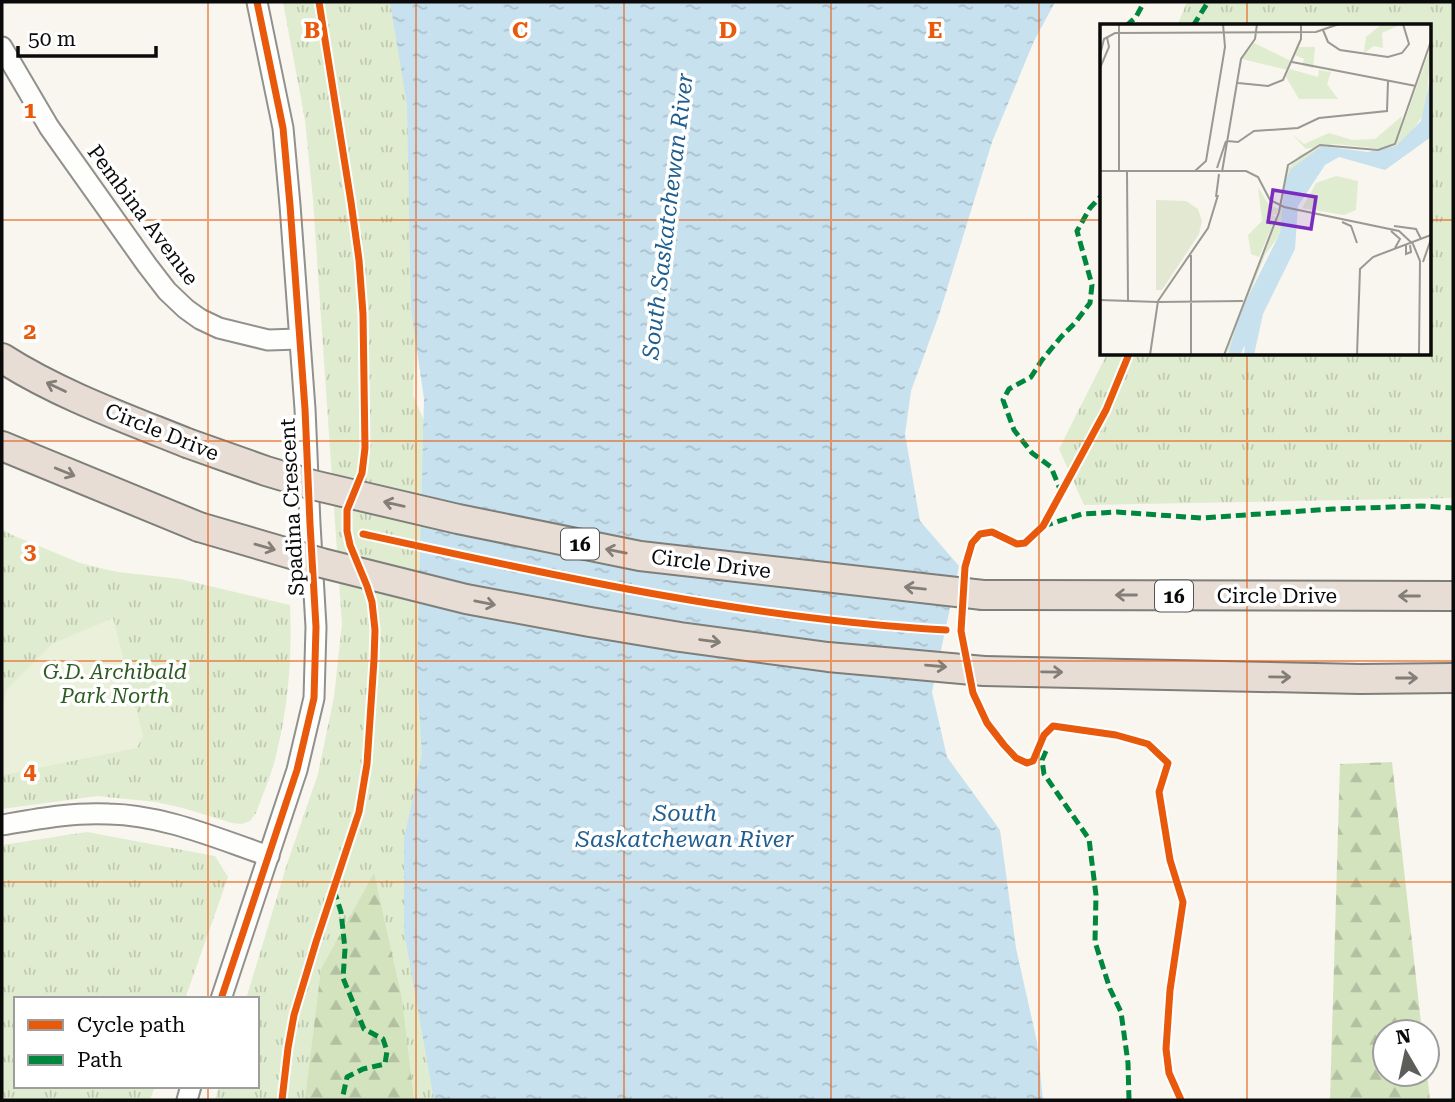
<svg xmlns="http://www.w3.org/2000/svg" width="1455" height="1102" viewBox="0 0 1455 1102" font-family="'Roboto Serif',serif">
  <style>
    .grass { fill: url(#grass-tufts) }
    .forest { fill: url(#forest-firs) }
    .pitch { fill: #eaf0d9 }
    .water { fill: url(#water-ripples) }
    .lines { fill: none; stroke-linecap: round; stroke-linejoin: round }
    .minor-casing { stroke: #91908d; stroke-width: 23 }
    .highway-casing { stroke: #7e7e7a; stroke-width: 32 }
    .minor { stroke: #fefefc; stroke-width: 19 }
    .highway { stroke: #e7ddd4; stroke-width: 28 }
    .highway-bridge-casing { stroke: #7e7e7a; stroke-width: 32; stroke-linecap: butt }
    .highway-bridge { stroke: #e7ddd4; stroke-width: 28 }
    .quiet { stroke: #00873e; stroke-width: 5; stroke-dasharray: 10 5; stroke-linecap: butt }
    .cycleway-casing { stroke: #fff; stroke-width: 11 }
    .cycleway { stroke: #e8590c; stroke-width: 7 }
    .oneway { stroke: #847e79 }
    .grid { fill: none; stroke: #e8590c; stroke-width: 2; stroke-opacity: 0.55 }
    .labels { text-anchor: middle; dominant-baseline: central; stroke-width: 7; stroke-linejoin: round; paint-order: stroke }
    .shield { fill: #fff; stroke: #545454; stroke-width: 2 }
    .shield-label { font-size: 19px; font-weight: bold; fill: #0a0a0a }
    .street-label { font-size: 21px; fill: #0a0a0a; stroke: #fff }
    .park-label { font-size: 21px; font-style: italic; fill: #2d5b21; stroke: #fff }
    .water-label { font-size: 23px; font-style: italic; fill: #1f5e8f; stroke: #fff }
    .inset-road { fill: none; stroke: #999893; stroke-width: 2 }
    .view { fill: #7b2cbf; fill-opacity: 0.15; stroke: #7b2cbf; stroke-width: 3.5 }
    .inset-edge { fill: none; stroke: #0a0a0a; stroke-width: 3.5 }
    .grid-label { font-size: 23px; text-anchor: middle; font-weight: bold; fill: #e8590c; stroke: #fff; stroke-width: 7; stroke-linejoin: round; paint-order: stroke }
  </style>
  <defs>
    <pattern id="grass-tufts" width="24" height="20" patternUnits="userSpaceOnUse" patternTransform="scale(1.75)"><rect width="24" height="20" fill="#e0eccf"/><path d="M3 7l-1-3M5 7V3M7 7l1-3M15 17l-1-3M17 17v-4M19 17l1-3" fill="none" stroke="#bfc9b0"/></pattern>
    <pattern id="forest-firs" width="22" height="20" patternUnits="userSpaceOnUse" patternTransform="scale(1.75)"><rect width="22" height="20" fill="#d2e3be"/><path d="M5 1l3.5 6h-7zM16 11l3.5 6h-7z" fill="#b3c1a2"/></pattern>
    <pattern id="water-ripples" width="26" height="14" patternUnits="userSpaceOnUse" patternTransform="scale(1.75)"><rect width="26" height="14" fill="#c7e1ef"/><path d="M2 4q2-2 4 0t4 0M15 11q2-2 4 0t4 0" fill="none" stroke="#aac0cc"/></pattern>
  </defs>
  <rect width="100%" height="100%" fill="#f8f6ee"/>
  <g class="grass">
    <polygon points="283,2 397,2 410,62 417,302 413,395 429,432 444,1100 215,1100 219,1086 257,1086 257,999 246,999 287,864 318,774 334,697 342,624 313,200 305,120"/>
    <polygon points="1187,2 1453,2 1453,498 1084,505 1059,449 1107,354 1429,354 1429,26 1177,26"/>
    <path d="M 2,529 L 12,535 L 80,563 L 95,567 L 118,572 L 180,579 L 290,605 C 292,654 289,703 277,751 C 273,772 263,793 256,813 L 250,821 L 242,824 L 232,823 L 183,808 L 156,802 L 97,796 L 2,809 Z"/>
    <polygon points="87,832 215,856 228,877 185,999 16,999 16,1086 155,1086 150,1100 2,1100 2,845"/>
  </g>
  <g class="forest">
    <polygon points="1392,762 1422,1032 1385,1032 1385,1074 1427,1073 1430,1100 1330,1100 1340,764"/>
    <polygon points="374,873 402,999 414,1100 305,1100 321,969"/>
  </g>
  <polygon class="pitch" points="113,618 143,736 137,748 3,775 2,769 2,713 6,690 52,644"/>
  <polygon class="water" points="390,2 1055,2 1034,41 992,142 940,312 911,391 905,434 920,521 959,566 932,692 947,757 1000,830 1016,948 1037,1042 1043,1100 434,1100 404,931 404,839 422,755 417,673 424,399 411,309 407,105"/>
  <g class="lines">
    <defs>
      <g id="minor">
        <polyline points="2,47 49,127 147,265 167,291 186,309 200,319 219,328 268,340 299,339"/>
        <path d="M 2,825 C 37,819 73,812 109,814 C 164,815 218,839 269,856"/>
        <polyline points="221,999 297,770 314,698 316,627 310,524 305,409 290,205 283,128 257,2"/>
        <polyline points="187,1100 191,1086"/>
      </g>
      <g id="highway">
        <path d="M 2,358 C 58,394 125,418 187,443"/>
        <polyline points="2,446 199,527"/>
        <polyline points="983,595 1453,596"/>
        <polyline points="984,671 1360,679 1453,678"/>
      </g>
    </defs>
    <use href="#minor" class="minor-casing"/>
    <use href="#highway" class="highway-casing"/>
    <use href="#minor" class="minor"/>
    <use href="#highway" class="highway"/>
    <defs>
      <g id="highway-bridge">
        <polyline points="187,443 266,471 313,485 458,519 640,556 983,595"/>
        <polyline points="199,527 322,563 466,599 590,622 680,637 828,657 984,671"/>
      </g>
    </defs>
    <use href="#highway-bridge" class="highway-bridge-casing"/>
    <use href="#highway-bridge" class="highway-bridge"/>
    <g class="quiet">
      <polyline points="1126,26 1136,17 1144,2"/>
      <polyline points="1193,26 1208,2"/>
      <polyline points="1062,494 1051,467 1032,453 1014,430 1003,400 1009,389 1031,377 1042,360 1061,337 1075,323 1090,303 1092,285 1077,231 1090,208 1102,195"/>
      <polyline points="1043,526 1082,514 1117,512 1201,518 1333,509 1421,506 1453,508"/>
      <polyline points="1046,751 1042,760 1044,774 1089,839 1096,895 1095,942 1110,989 1121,1012 1128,1063 1129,1100"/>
      <polyline points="334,890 341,912 345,949 343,978 364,1029 383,1039 387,1051 385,1064 363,1069 347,1077 342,1100"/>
    </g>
    <defs>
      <g id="cycleway">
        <polyline points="1129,354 1106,410 1043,526 1025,543 1017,544 992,532 980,534 972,543 965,567 961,631 973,693 987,723 1004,745 1016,758 1027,763 1033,761 1044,735 1053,726 1116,735 1148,744 1168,763 1159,792 1170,860 1183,902 1170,990 1166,1049 1169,1073 1181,1100"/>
        <path d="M 363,534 C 555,576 749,619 946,630"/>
        <polyline points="221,999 297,770 314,698 316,627 310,524 305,409 290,205 283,128 257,2"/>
        <polyline points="282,1100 288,1048 294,1015 316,942 359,812 367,764 374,660 375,630 372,602 367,586 350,545 347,531 347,510 362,473 365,448 363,314 359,260 351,202 319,2"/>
      </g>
    </defs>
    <use href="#cycleway" class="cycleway-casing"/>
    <use href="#cycleway" class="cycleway"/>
  </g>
  <defs><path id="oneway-shaft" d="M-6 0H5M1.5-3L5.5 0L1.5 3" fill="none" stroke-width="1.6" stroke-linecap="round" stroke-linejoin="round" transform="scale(1.75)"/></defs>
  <g class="oneway">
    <use href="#oneway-shaft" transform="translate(56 387) rotate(-155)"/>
    <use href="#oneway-shaft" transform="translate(65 472) rotate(22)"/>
    <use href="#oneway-shaft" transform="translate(394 504) rotate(-167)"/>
    <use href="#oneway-shaft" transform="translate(265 547) rotate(16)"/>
    <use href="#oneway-shaft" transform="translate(616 551) rotate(-169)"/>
    <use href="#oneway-shaft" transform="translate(915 588) rotate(-174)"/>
    <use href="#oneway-shaft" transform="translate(1126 595) rotate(-180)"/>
    <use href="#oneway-shaft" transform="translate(1409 596) rotate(-180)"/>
    <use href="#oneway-shaft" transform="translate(485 603) rotate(11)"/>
    <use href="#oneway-shaft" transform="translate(710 641) rotate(8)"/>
    <use href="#oneway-shaft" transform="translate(936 666) rotate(5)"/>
    <use href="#oneway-shaft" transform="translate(1052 672) rotate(1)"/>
    <use href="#oneway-shaft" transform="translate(1280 677) rotate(1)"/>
    <use href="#oneway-shaft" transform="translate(1407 678)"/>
  </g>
  <path class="grid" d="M 208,2 L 208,999M 416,2 L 416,1100M 624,2 L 624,1100M 831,2 L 831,1100M 1039,2 L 1039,1100M 1247,2 L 1247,26M 2,220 L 1102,220M 1429,220 L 1453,220M 1247,354 L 1247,1100M 2,441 L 1453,441M 2,661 L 1453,661M 2,882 L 1453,882M 208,1086 L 208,1100"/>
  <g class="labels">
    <g class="shield">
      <rect x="561" y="528.5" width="38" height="31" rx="5"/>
      <rect x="1155" y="580.5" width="38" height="31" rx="5"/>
    </g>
    <g class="shield-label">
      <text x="580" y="544">16</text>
      <text x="1174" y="596">16</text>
    </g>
    <g class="street-label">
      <text transform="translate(143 215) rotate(53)">Pembina Avenue</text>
      <text transform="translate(162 432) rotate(22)">Circle Drive</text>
      <text transform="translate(292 507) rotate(-93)">Spadina Crescent</text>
      <text transform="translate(711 564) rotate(7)">Circle Drive</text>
      <text x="1277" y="596">Circle Drive</text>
    </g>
    <g class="park-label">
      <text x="115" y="672">G.D. Archibald<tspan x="115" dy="24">Park North</tspan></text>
    </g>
    <g class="water-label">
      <text transform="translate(668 216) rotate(-83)">South Saskatchewan River</text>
      <text x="685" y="813">South<tspan x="685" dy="26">Saskatchewan River</tspan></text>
    </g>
  </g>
  <g transform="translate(1100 24)">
    <rect width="331" height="331" fill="#f8f6ee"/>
    <path d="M 282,0 L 302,0 L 282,9 L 283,24 L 274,22 L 264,29 L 266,13 ZM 154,19 L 191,37 L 188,46 L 142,35 ZM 331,22 L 326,87 L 310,110 L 296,123 L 284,127 L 228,123 L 185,170 L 180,210 L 165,231 L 136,304 L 135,319 L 125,331 L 179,188 L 187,146 L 200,131 L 222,122 L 281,126 L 296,121 ZM 199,23 L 215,23 L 213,44 L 202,41 L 204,35 L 195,31 ZM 190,45 L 218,53 L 219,46 L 231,48 L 227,60 L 238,75 L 199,75 L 186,53 ZM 302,92 L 298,117 L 283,125 L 235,120 L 206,125 L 192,110 L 204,120 L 229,109 L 252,116 L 275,115 ZM 236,152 L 258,157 L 256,186 L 244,191 L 202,184 L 216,159 ZM 158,163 L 169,181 L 179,185 L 176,191 L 171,190 L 176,193 L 159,233 L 151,230 L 148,211 L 162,197 Z" fill="#e0eccf"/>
    <path d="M 56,176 L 86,177 L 98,185 L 102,197 L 99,210 L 62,266 L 56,266 Z" fill="#e3e8d3"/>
    <path d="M 331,52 L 331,113 L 285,146 L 239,133 L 225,141 L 198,182 L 195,225 L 163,290 L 154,331 L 144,331 L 145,321 L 140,331 L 128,331 L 140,289 L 180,209 L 185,158 L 191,145 L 222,122 L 268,128 L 296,122 L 321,97 Z" fill="#c7e1ef"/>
    <path class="inset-road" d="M 223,6 L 228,18 L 240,26 L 288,33 L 302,29 L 309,20 L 303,0M 0,31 L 4,15 L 15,9 L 216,8 L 239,0M 192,38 L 316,62M 0,44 L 9,23 L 7,13M 138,59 L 168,62 L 183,56 L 201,15 L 201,0M 127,117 L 138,118 L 154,107 L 198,104 L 219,94 L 287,87 L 288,57M 117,144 L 126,117M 0,147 L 146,147 L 158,153 L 170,176 L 184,183 L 299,207 L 313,220 L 320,237 L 319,331M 95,147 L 106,137 L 125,23 L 123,0M 19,148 L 19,0M 27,148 L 28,276M 122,148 L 141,35 L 155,15 L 157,0M 116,173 L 119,150M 242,198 L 251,202 L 257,219M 294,202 L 316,205 L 321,215M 291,207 L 300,215 L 295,224M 306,221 L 306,230 L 311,228 L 310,221M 323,238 L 331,215M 0,276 L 58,278M 58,278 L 143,277M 50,331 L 58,277 L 108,204 L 118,171M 91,331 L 91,231M 124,331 L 179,188 L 188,141 L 220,121 L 278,126 L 295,120 L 331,17M 257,331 L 260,245 L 273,233 L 331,211"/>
    <path class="view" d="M 173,166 L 216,173 L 211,205 L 168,198 Z"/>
    <rect width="331" height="331" class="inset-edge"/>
  </g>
  <g class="grid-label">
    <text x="312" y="38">B</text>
    <text x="520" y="38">C</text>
    <text x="728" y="38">D</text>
    <text x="935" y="38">E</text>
    <text x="30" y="118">1</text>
    <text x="30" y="339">2</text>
    <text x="30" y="559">3</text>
    <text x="30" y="779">4</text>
  </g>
  <rect width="1455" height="1102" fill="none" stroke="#0a0a0a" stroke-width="7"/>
  <rect x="14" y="997" width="245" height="91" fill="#ffffff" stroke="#9d9d9d" stroke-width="2"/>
  <rect x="28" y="1020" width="35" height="10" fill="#e8590c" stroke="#9d9d9d" stroke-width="2"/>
  <text x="77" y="1032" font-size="21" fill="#0a0a0a">Cycle path</text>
  <rect x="28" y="1055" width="35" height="10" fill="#00873e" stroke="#9d9d9d" stroke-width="2"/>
  <text x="77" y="1067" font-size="21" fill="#0a0a0a">Path</text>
  <g transform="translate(1406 1053) rotate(351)"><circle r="33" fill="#ffffff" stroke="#9d9d9d" stroke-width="2"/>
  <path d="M0-5L12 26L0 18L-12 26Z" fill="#5d5d5a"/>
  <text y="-10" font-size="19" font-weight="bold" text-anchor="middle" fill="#0a0a0a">N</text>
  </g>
  <path d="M18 46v10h138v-10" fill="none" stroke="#0a0a0a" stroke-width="3.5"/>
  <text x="28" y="46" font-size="21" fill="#0a0a0a" stroke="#ffffff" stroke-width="5" paint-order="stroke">50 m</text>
</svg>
